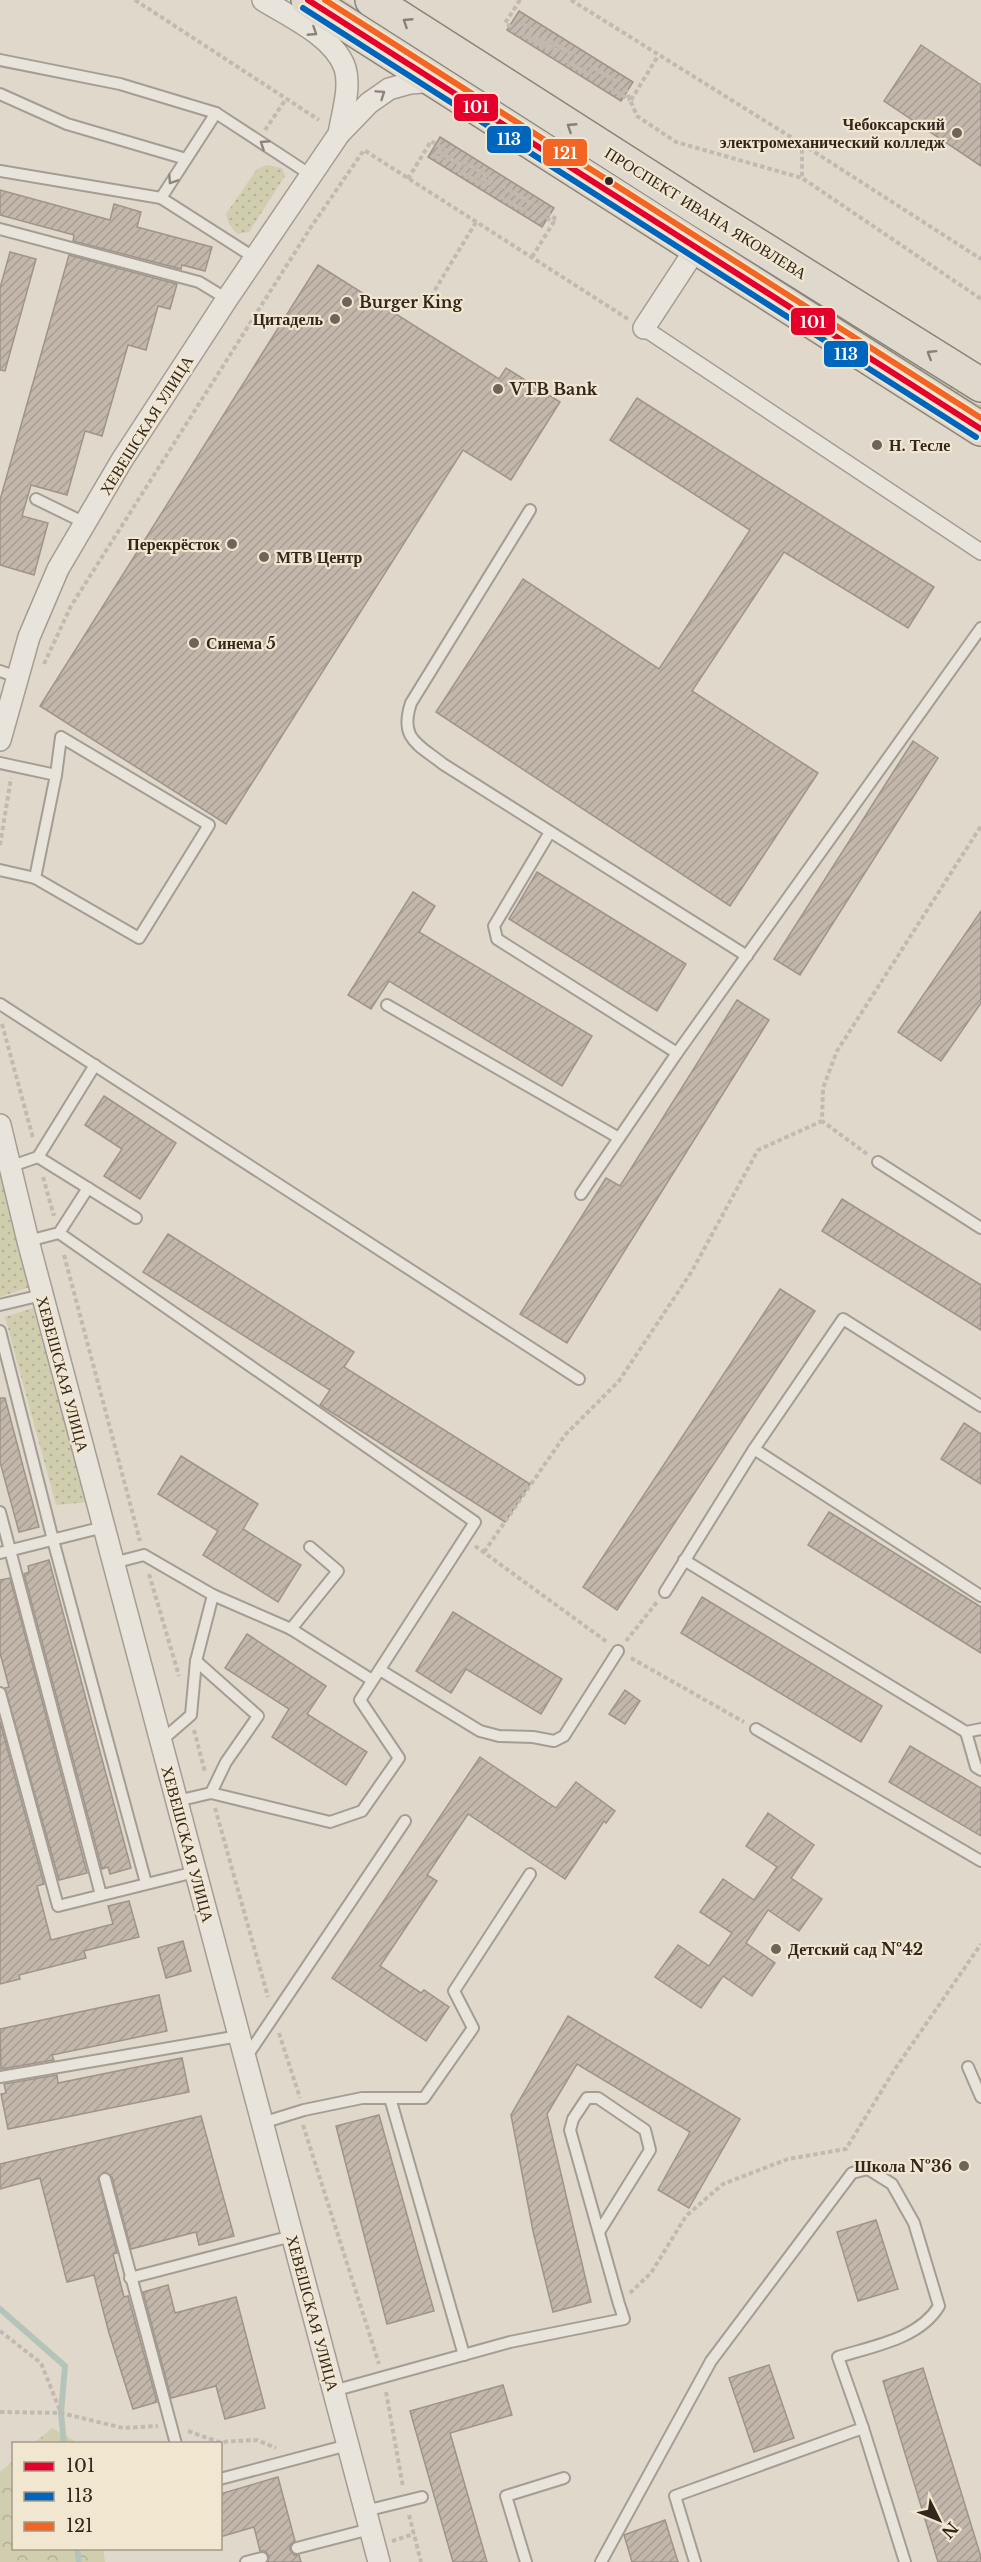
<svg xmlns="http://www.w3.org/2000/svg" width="981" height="2562" viewBox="0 0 981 2562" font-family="'Libre Baskerville',serif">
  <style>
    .grass { fill: url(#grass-dots) }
    .forest { fill: url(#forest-crowns) }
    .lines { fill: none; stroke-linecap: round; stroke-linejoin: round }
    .stream { stroke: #b5c4ba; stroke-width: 6 }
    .building { fill: url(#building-hatch); stroke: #9f948a; stroke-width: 1.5 }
    .service-casing { stroke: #a59d94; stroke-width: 14 }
    .pedestrian-casing { stroke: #a59d94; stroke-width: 18 }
    .minor-casing { stroke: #a59d94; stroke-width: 24 }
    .primary-casing { stroke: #8a837a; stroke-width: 36 }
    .path { stroke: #c1bab2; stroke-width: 4; stroke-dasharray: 4.5 3; stroke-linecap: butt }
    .service { stroke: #e8e4db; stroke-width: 10 }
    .pedestrian { stroke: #e8e4db; stroke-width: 15 }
    .minor { stroke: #e8e4db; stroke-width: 21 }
    .primary { stroke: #dfd9cd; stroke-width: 33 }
    .bus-1-casing { stroke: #f1e6d0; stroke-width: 10 }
    .bus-2-casing { stroke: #f1e6d0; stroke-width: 10 }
    .bus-3-casing { stroke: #f1e6d0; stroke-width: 10 }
    .bus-1 { stroke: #e4002b; stroke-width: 6 }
    .bus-2 { stroke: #0065bd; stroke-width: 6 }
    .bus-3 { stroke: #f26522; stroke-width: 6 }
    .oneway { stroke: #888075 }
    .oneway2 { stroke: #8d857c }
    .poi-dot { fill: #6f645a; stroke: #f1e6d0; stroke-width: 2 }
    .bus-dot { fill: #32261d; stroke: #f1e6d0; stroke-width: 2 }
    .labels { text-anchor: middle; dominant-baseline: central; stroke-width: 4.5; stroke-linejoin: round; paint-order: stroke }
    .poi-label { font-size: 16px; font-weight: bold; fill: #32261d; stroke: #f1e6d0; text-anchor: start }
    .street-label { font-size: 16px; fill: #32261d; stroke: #f1e6d0 }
    .line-badge { stroke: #f1e6d0; stroke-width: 2 }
    .badge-label { font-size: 16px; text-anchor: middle; font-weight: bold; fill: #fff }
  </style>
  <defs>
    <pattern id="grass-dots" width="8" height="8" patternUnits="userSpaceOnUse" patternTransform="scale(1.5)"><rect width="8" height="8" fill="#d0ceae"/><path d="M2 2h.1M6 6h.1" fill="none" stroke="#b3b195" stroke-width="1.8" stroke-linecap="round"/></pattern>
    <pattern id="forest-crowns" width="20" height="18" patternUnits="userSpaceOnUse" patternTransform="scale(1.5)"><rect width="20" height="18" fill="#d0ceae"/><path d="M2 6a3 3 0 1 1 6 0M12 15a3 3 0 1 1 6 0" fill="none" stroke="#b3b195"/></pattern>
    <pattern id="building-hatch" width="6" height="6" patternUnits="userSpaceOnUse" patternTransform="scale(1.5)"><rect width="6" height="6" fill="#c3b7ab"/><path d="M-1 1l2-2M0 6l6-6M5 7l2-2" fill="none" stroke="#a89d93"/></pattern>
  </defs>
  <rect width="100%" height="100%" fill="#e0d8ca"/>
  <g class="grass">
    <polygon points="329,0 344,0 981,405 981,415"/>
    <polygon points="267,165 282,168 285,176 249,232 237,234 229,224 226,214 257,169"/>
    <polygon points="0,1165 30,1287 0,1297"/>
    <polygon points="33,1308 89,1502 56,1505 5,1317"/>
  </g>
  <g class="forest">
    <polygon points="52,2428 78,2443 34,2443"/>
    <polygon points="13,2461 14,2548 103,2549 105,2562 0,2562 0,2472"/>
  </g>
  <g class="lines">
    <g class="stream">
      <polyline points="0,2309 65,2366 61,2413 64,2444"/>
      <polyline points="77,2548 79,2562"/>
    </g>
  </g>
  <g class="building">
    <polygon points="519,11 633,82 621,101 507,30"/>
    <polygon points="921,45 981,85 981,166 884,101"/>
    <polygon points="440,137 554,208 542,227 428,157"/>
    <polygon points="0,190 110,220 114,204 141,212 137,227 212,247 205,271 182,265 181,269 73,241 74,235 0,215"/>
    <polygon points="10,252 36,259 5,371 0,370 0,288"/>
    <polygon points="69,255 177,284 170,309 158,306 146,350 128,345 102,436 85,431 67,495 31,485 22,516 48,523 34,575 0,565 0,500"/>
    <polygon points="318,265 499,379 506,368 560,402 511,480 463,450 226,824 40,706"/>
    <polygon points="637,398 934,587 908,628 784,552 692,691 818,773 730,906 436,712 523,579 659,669 750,530 610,440"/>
    <polygon points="913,741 938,758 800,975 774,959"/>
    <polygon points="537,872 686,964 657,1011 509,919"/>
    <polygon points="413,892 435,906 419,932 592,1036 562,1086 389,981 371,1009 348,995"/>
    <polygon points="981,911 981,1003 941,1061 898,1032"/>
    <polygon points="737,1000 769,1020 567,1343 520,1314 606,1178 620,1186"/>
    <polygon points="104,1096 176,1143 140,1199 104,1176 122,1149 85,1125"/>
    <polygon points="842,1199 981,1285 981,1330 822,1231"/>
    <polygon points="168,1234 354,1352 344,1367 530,1484 505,1522 320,1405 330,1390 143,1272"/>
    <polygon points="780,1289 815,1311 617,1610 583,1587"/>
    <polygon points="0,1398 5,1398 39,1527 19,1532 0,1462"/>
    <polygon points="964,1423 981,1434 981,1484 941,1459"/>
    <polygon points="181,1456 258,1504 243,1529 301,1565 278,1602 203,1555 218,1531 158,1494"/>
    <polygon points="829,1512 981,1607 981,1653 808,1545"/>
    <polygon points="49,1560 131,1868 110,1874 108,1867 102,1869 24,1574 29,1572 28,1566"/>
    <polygon points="10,1578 87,1873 59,1880 5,1688 9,1687 0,1653 0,1580"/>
    <polygon points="702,1597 882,1706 861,1742 681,1633"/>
    <polygon points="453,1612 562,1679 541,1714 466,1669 451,1693 416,1671"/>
    <polygon points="247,1634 326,1686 307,1714 367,1752 346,1785 272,1737 289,1709 225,1668"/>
    <polygon points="625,1690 640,1701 625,1724 609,1714"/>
    <polygon points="0,1722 44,1884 37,1886 51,1940 113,1924 108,1906 129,1901 139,1937 84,1951 86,1958 19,1975 20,1979 0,1984"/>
    <polygon points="910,1746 981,1788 981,1836 889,1782"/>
    <polygon points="480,1757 556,1808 576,1782 615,1811 606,1823 604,1821 565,1879 468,1814 427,1875 437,1881 380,1966 421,1993 424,1990 449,2007 426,2041 332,1978"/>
    <polygon points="768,1813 814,1845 791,1878 822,1899 799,1931 768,1910 746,1943 775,1963 752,1996 723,1976 701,2008 655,1977 678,1945 709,1966 732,1933 700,1912 723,1879 754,1900 777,1867 746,1846"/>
    <polygon points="183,1941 191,1971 166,1978 158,1948"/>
    <polygon points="159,1995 167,2031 52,2055 54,2060 1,2069 0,2029"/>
    <polygon points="568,2016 740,2119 689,2208 658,2190 690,2132 577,2064 547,2114 591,2302 553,2312 533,2231 511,2115"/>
    <polygon points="182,2058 189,2092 8,2129 1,2094 6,2093 4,2084 57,2075 58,2083"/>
    <polygon points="379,2115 434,2311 387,2324 336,2126"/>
    <polygon points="201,2116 234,2236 199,2245 196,2232 131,2249 112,2177 104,2172 98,2178 117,2253 113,2254 124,2297 128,2296 157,2402 133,2409 109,2333 94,2275 67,2282 40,2178 0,2189 0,2164"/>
    <polygon points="876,2220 898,2289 858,2301 837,2232"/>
    <polygon points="168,2285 175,2313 236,2297 265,2408 225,2419 216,2386 171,2398 143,2292"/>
    <polygon points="769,2365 794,2438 754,2452 729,2378"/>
    <polygon points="923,2368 981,2557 981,2562 938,2562 883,2381"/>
    <polygon points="503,2385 512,2415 450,2433 487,2562 453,2562 410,2411"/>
    <polygon points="278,2477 295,2541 290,2545 290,2550 294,2555 299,2555 301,2562 268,2562 269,2556 265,2551 260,2551 254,2527 220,2537 220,2494"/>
    <polygon points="665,2520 678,2562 632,2562 624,2535"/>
  </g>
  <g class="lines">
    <defs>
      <g id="service">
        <polyline points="0,60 120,84 216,113 311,175"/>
        <polyline points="0,94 67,124 186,159"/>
        <polyline points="216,113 161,198 255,258"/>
        <polyline points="0,171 161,198"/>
        <polyline points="0,229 199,282 227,299"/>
        <polyline points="36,499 85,523"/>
        <path d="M 530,510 L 411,703 C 399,739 418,744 443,764 L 747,956"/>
        <polyline points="0,671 17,677"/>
        <polygon points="61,737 209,825 139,938 35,878 56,775"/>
        <polyline points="0,763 56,775"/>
        <polyline points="550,832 494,926 497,939 677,1053"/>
        <polyline points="0,870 35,878"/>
        <polyline points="0,1004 579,1379"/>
        <polyline points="387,1005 619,1138"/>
        <polyline points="95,1065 38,1157 136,1218"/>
        <polyline points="878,1162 981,1228"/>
        <polyline points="9,1167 38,1157"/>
        <polyline points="581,1194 677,1053 981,628"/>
        <polyline points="59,1233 475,1522 360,1700 399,1758 362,1811 330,1822 211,1793 177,1801"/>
        <polyline points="28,1241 59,1233 88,1188"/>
        <polyline points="0,1305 42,1295"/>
        <polyline points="0,1331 53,1540 146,1883"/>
        <polyline points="754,1449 981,1596"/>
        <polyline points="0,1512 101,1895"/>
        <polyline points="0,1553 104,1527"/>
        <polyline points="684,1560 966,1732 981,1729"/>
        <polyline points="113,1563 144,1555 213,1595 196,1661 191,1715 161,1741"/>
        <polyline points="665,1592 754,1449 843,1319 981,1406"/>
        <polyline points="213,1595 291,1629 338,1571 310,1547"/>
        <polyline points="291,1629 372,1680"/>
        <polyline points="196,1661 258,1716 226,1762 211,1793"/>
        <polyline points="380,1670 480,1731 499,1736 533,1737 554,1741 564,1736 618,1651"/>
        <polyline points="0,1693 58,1906 195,1872"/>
        <polyline points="756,1729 981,1861"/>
        <polyline points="966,1732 976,1767 981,1770"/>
        <polyline points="245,2059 405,1821"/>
        <polyline points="968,2067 981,2097"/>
        <polyline points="0,2077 239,2036"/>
        <polyline points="390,2098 464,2355"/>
        <polyline points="262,2123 304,2110 362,2098 424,2098 473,2028 454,1991 530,1874"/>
        <polyline points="105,2179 176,2444"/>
        <polyline points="130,2278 292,2236"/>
        <polyline points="333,2391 510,2342 624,2319 619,2304 570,2130 573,2119 587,2098 598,2098 645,2130 650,2150 599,2232"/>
        <polyline points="220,2479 348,2445"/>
        <polyline points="365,2511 422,2497"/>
        <polyline points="297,2548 370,2529"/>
        <polyline points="246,2562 262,2558"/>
        <polyline points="526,2562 506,2496 564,2478"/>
        <path d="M 601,2562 L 711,2361 L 852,2173 L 868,2169 L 892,2184 L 914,2223 L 939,2306 C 919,2339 873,2346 838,2357 L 863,2428 L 905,2562"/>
        <polyline points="695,2562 675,2496 863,2428"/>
      </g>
      <polyline id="pedestrian" points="644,328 981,552"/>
      <g id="minor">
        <path d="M 263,0 C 290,17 334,36 345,68 C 351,88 342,114 339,134"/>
        <polyline points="644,328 697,247"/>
        <polyline points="0,740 29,637 58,569 122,460 227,299 339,134 369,103 389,89 410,83 436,81"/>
        <polyline points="0,1125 28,1241 379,2562"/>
      </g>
      <g id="primary">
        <polyline points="308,0 981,429"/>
        <polyline points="372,0 699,209 981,385"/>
      </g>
    </defs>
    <use href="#service" class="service-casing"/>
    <use href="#pedestrian" class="pedestrian-casing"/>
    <use href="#minor" class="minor-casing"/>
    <use href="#primary" class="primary-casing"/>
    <g class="path">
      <polyline points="135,0 319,120"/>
      <polyline points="520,0 505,23 630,100"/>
      <polyline points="571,0 802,144 802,178 981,299"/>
      <polyline points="565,60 567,57 519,27 521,23 624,86 637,116 676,142 802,178"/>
      <polyline points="631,100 658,56"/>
      <polyline points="265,130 286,99"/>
      <polyline points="802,144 981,259"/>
      <polyline points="408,179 431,141 556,219"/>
      <polyline points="492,180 489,183 440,152 437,157 539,220 556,219"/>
      <polyline points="532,257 555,220"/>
      <polyline points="427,303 476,222"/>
      <polyline points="44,664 71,606 311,227 364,150 628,319"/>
      <polyline points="0,845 11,778"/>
      <polyline points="2,1024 33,1138"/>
      <polyline points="867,1154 822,1121 823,1088 837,1051 981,826"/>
      <polyline points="43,1177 54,1216"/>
      <polyline points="64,1255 140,1541"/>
      <polyline points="475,1546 607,1642"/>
      <polyline points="484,1552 565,1435 619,1381 692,1271 758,1150 822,1121"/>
      <polyline points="149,1574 179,1676"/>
      <polyline points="626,1641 657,1602"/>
      <polyline points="631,1658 744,1722"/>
      <polyline points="194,1730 205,1772"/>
      <polyline points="215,1808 268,1997"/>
      <polyline points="279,2033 300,2098"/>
      <polyline points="303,2125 379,2364"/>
      <polyline points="630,2293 651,2273 686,2216 723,2184 788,2159 846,2149 895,2069 981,1944"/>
      <polyline points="0,2331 41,2363 61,2413"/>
      <polyline points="386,2392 403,2487"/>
      <polyline points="0,2412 61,2413 123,2428 158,2426"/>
      <polyline points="188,2431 219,2442 257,2440 276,2448"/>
      <polyline points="409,2515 421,2562"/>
      <polyline points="392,2541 414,2534"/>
    </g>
    <use href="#service" class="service"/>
    <use href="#pedestrian" class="pedestrian"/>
    <use href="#minor" class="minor"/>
    <use href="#primary" class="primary"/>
    <defs>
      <polyline id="bus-1" points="308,0 981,429"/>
      <polyline id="bus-2" points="303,8 976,437"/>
      <polyline id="bus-3" points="325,0 981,418"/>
    </defs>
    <use href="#bus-1" class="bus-1-casing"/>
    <use href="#bus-2" class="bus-2-casing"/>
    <use href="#bus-3" class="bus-3-casing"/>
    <use href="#bus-1" class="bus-1"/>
    <use href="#bus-2" class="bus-2"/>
    <use href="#bus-3" class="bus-3"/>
  </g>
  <defs><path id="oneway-chevron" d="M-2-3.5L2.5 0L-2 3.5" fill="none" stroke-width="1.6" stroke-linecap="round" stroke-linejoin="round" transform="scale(1.5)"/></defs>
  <g class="oneway">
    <use href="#oneway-chevron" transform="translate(407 22) rotate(-147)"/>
    <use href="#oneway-chevron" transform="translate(571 127) rotate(-147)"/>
    <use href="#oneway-chevron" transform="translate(931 354) rotate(-148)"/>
  </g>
  <g class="oneway2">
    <use href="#oneway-chevron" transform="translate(313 32) rotate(33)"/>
    <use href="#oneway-chevron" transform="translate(381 94) rotate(-34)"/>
    <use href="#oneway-chevron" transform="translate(264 144) rotate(-147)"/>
    <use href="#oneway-chevron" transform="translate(172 180) rotate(123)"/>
  </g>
  <g class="poi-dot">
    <circle cx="957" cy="133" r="6"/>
    <circle cx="347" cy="302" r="6"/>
    <circle cx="335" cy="319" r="6"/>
    <circle cx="498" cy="389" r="6"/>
    <circle cx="877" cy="445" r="6"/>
    <circle cx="232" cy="544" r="6"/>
    <circle cx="264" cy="557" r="6"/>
    <circle cx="194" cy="643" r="6"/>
    <circle cx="776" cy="1949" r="6"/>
    <circle cx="964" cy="2166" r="6"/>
  </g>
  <circle class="bus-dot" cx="609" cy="181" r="5"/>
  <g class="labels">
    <g class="poi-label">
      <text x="945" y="124" text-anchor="end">Чебоксарский<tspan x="945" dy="18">электромеханический колледж</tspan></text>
      <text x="359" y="302">Burger King</text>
      <text x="323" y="319" text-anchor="end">Цитадель</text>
      <text x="510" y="389">VTB Bank</text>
      <text x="889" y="445">Н. Тесле</text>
      <text x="220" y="544" text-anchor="end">Перекрёсток</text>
      <text x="276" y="557">МТВ Центр</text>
      <text x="206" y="643">Синема 5</text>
      <text x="788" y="1949">Детский сад №42</text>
      <text x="952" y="2166" text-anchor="end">Школа №36</text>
    </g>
    <g class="street-label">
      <text transform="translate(706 213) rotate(32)">ПРОСПЕКТ ИВАНА ЯКОВЛЕВА</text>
      <text transform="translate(146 425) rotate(-58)">ХЕВЕШСКАЯ УЛИЦА</text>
      <text transform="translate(63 1374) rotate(75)">ХЕВЕШСКАЯ УЛИЦА</text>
      <text transform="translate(188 1844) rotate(75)">ХЕВЕШСКАЯ УЛИЦА</text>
      <text transform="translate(313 2313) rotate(75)">ХЕВЕШСКАЯ УЛИЦА</text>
    </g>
  </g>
  <g class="line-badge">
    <rect x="453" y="93" width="46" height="29" rx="6" fill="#e4002b"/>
    <rect x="486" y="125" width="46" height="29" rx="6" fill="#0065bd"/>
    <rect x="542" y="138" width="46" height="29" rx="6" fill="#f26522"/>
    <rect x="790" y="307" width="46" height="29" rx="6" fill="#e4002b"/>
    <rect x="823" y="340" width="46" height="28" rx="6" fill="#0065bd"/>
  </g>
  <g class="badge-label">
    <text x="476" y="113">101</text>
    <text x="509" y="145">113</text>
    <text x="565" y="159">121</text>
    <text x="813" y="328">101</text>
    <text x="846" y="360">113</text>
  </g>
  <rect x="12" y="2442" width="210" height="108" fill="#f1e6d0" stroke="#a59988" stroke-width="1.5"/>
  <rect x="24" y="2462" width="30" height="9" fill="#e4002b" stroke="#a59988" stroke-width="1.5"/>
  <text x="66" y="2472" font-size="18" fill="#32261d">101</text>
  <rect x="24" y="2492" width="30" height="9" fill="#0065bd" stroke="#a59988" stroke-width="1.5"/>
  <text x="66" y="2502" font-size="18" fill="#32261d">113</text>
  <rect x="24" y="2522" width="30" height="9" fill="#f26522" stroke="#a59988" stroke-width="1.5"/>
  <text x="66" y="2532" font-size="18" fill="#32261d">121</text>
  <g transform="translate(939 2520) rotate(133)" stroke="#f1e6d0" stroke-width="4.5" paint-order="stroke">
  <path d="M0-4.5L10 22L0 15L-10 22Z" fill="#32261d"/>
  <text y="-9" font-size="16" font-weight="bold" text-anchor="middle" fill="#32261d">N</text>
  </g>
</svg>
